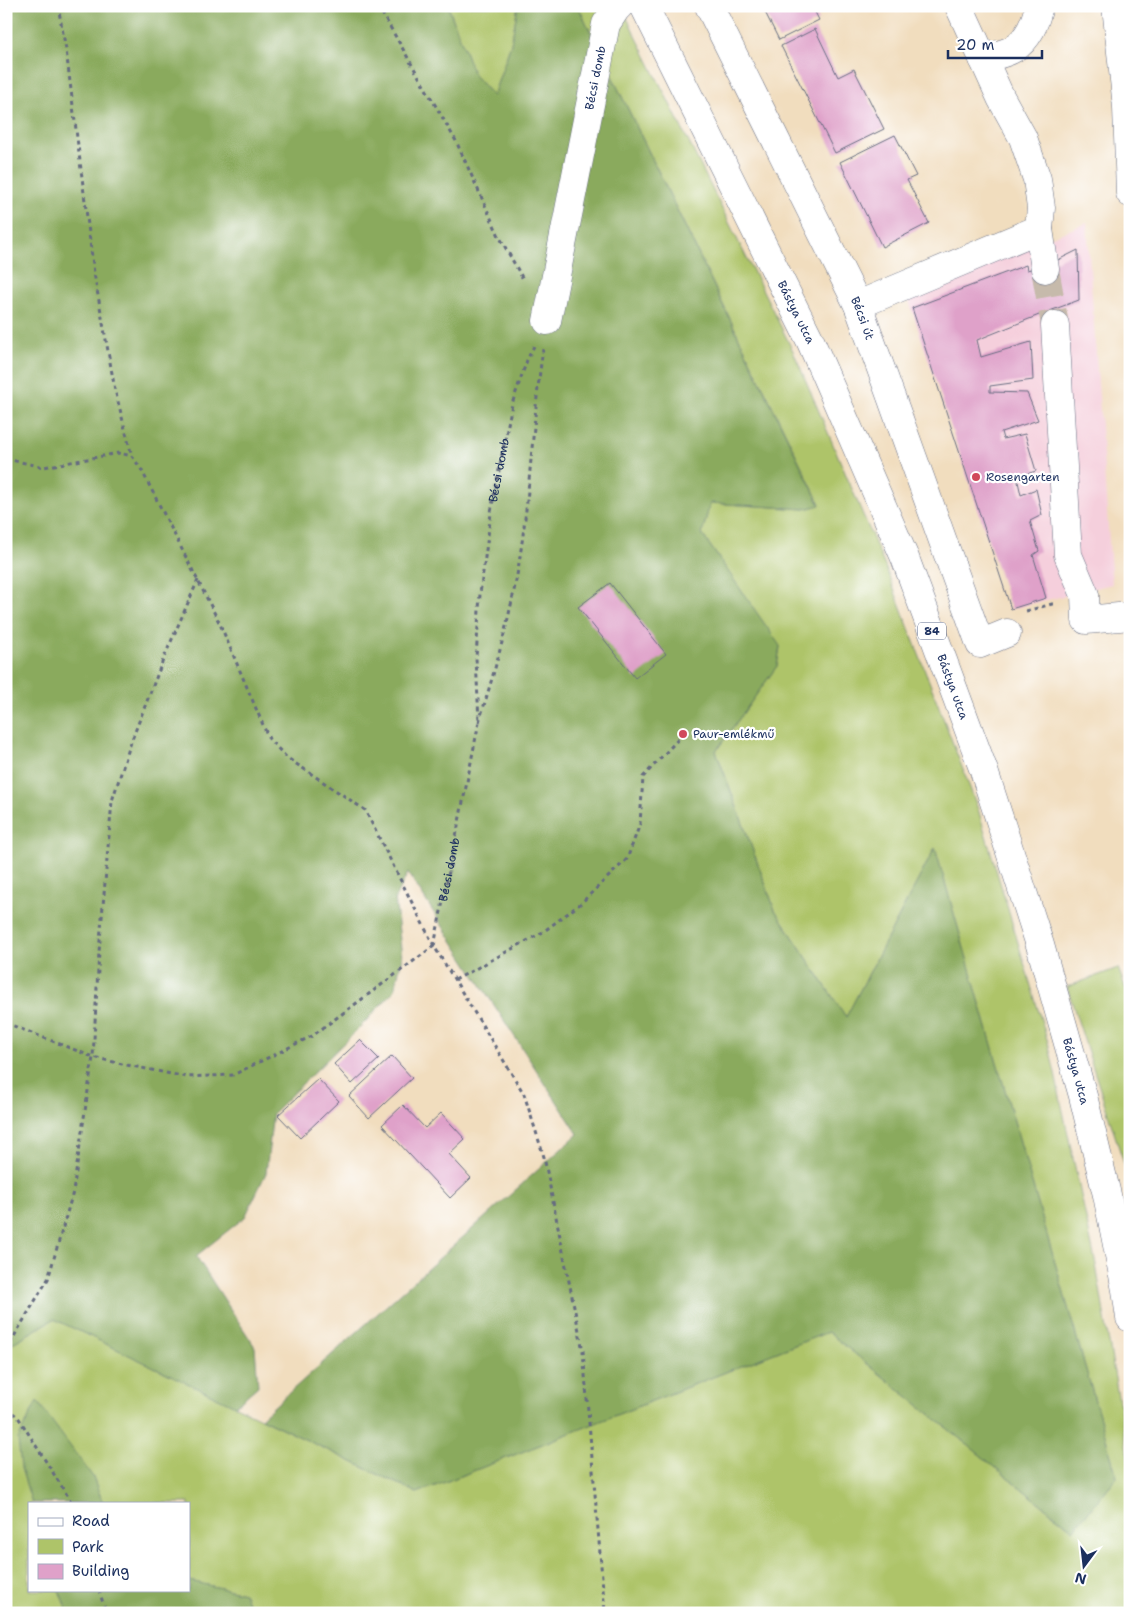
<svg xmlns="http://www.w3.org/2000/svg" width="1136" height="1619" viewBox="0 0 1136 1619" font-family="'Shantell Sans',sans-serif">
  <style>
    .built { fill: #f5cfdc }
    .green { fill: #aec469; stroke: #647a64 }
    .forest { fill: #8aaa5d; stroke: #526c5e }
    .building { fill: #dfa1c9 }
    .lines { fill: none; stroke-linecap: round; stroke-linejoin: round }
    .minor-tunnel { stroke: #c6baab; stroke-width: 28; stroke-dasharray: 28 14; stroke-linecap: butt }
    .minor-casing { stroke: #666c80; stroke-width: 29 }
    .major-casing { stroke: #666c80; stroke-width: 29 }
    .path { stroke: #666c80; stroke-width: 3; stroke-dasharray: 4 4; stroke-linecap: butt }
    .minor { stroke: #fff; stroke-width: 28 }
    .major { stroke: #fff; stroke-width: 28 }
    .poi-dot { fill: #d1495b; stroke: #fff; stroke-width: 2 }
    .labels { text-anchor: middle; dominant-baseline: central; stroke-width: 4.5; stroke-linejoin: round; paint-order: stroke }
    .shield { fill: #fff; stroke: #5f6d8e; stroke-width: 1 }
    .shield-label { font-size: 11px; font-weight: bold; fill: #1b2f5e }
    .street-label { font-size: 12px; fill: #1b2f5e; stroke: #fff }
    .poi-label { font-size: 12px; fill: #1b2f5e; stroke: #fff; text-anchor: start }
  </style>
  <rect width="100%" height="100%" fill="#fff"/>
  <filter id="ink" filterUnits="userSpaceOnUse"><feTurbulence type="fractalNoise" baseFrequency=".02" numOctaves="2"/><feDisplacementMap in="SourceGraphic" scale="10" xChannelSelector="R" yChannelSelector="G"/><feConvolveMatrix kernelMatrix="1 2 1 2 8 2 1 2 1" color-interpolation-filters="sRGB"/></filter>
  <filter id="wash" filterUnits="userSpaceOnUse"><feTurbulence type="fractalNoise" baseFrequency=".0096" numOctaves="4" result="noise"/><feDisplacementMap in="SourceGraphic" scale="20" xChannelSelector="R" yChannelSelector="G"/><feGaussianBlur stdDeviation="1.12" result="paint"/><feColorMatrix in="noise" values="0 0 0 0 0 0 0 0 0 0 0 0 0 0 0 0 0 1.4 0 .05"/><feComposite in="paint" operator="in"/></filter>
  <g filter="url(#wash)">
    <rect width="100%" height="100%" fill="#f1ddbe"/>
    <polygon class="built" points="1087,223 1112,584 1011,609 907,295"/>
    <g class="green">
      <polygon points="448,6 518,6 511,44 493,96 474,75"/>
      <polygon points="578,6 621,6 794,353 887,571 978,809 1049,1046 1096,1265 1130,1468 1130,1613 252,1613 244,1593 189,1581 189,1503 103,1503 93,1477 21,1468 32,1503 29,1503 29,1590 59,1590 68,1613 6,1613 6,1347 54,1319 417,1493 828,1332 1073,1530 1117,1477 935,848 846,1017 775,910 716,751 777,666 780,647 702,534 710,503 805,509 820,504"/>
      <polygon points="1118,968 1130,1000 1130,1182 1067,987"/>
    </g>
    <g class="forest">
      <polygon points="6,6 448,6 474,75 493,96 511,44 518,6 578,6 820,505 805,509 710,503 702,534 780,646 777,666 716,751 775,910 846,1017 935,848 1117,1477 1073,1530 828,1332 417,1493 261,1418 578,1134 408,873 395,898 402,957 395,990 364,1023 273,1113 266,1173 245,1217 196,1256 255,1347 258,1386 235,1406 54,1319 6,1347"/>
      <polygon points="37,1401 93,1477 103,1503 32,1503 21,1468 18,1439"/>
      <polygon points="189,1581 244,1593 252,1613 68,1613 59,1590 189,1590"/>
    </g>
    <g id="blocks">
      <g class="building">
        <polygon points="762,6 812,6 819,20 779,40"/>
        <polygon points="815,29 838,77 854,69 884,129 835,153 781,46"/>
        <polygon points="895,135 916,176 907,180 929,223 882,247 840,162"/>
        <polygon points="1078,250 1079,300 1039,315 977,340 981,357 1031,342 1033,380 990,386 990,392 1027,393 1038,420 1001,432 1003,439 1025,434 1036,471 1017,477 1021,495 1036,489 1042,515 1030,521 1039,551 1033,555 1046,598 1011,609 912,308 1026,265 1027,270 1052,263"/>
        <polygon points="610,583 666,654 635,678 578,607"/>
        <polygon points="360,1040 379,1059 352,1084 334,1064"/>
        <polygon points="392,1056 412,1078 369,1118 349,1096"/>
        <polygon points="318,1079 339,1101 300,1138 278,1115"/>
        <polygon points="403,1105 425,1128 441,1113 465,1139 449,1154 471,1178 450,1198 382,1125"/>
      </g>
    </g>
  </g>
  <g filter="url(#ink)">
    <use href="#blocks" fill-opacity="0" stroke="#666c80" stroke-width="1"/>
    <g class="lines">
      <polyline class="minor-tunnel" points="1045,269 1055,325"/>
      <defs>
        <g id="minor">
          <path id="s2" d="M 709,6 L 858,305 L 980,644 L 1007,633"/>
          <polyline points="959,6 1001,98 1023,138 1037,179 1041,208 1039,229 1045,269"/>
          <polyline points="1116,6 1127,107 1130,193"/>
          <path d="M 983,59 C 992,56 1005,54 1013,49 C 1029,39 1035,23 1039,6"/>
          <polyline points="858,305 1039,229"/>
          <path id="s3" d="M 547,321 L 606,24 L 616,9 L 619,6"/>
          <polyline points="1055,325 1068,555 1085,595 1086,620 1130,616"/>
        </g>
        <g id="major">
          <path id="s4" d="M 644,6 L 810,340 L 905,558 L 984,771 L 1040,945 L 1083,1096 L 1107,1195 L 1126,1290 L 1130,1318"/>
        </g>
      </defs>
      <use href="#minor" class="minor-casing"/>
      <use href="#major" class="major-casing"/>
      <g class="path">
        <polyline points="58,6 66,50 94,273 115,390 132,456 141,469 220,624 269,739 286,757 365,810 434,946 524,1094 544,1157 583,1351 605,1613"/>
        <polyline points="378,6 456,141 499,236 524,281"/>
        <polyline points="6,459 44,467 119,453 132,456"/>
        <polyline points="1026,611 1056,603"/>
        <path d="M 479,722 C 494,673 508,625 517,575 C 530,500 532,424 543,349"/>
        <path id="s1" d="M 434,946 L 479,722 L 476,658 L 480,594 L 492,506 L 512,404 L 527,360 L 534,346"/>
        <polyline points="455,980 543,932 580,904 627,859 640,824 643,777 683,734"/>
        <polyline points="6,1023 93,1057 122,1064 186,1077 233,1075 312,1036 434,946"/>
        <polyline points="6,1350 48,1279 73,1192 93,1057 99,952 112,801 131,742 163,660 198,580"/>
        <polyline points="6,1408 18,1417 72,1503"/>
        <polyline points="99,1590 106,1613"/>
      </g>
      <use href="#minor" class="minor"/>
      <use href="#major" class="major"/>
    </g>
  </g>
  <g class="poi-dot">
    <circle cx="976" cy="477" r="5"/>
    <circle cx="683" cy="734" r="5"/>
  </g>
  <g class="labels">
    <rect class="shield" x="918" y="622.5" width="28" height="17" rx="4"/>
    <g class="shield-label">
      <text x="932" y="631">84</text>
    </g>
    <g class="street-label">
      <text stroke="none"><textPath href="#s3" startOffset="248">Bécsi domb</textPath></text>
      <text stroke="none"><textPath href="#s4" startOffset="342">Bástya utca</textPath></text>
      <text stroke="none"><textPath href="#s2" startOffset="348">Bécsi út</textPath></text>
      <text stroke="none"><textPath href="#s1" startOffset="482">Bécsi domb</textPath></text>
      <text stroke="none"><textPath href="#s4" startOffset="748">Bástya utca</textPath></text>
      <text stroke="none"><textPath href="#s1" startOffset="78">Bécsi domb</textPath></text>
      <text stroke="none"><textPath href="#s4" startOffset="1152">Bástya utca</textPath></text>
    </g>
    <g class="poi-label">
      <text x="986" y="477">Rosengarten</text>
      <text x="693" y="734">Paur-emlékmű</text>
    </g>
  </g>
  <rect width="1136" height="1619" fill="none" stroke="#fff" stroke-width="25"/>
  <rect x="28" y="1502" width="162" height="90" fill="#ffffff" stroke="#a4acbf"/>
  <rect x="38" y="1518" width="25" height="8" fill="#ffffff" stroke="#a4acbf"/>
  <text x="72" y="1526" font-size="15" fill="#1b2f5e">Road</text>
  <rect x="38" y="1539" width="25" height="15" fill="#aec469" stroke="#a4acbf"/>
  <text x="72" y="1552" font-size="15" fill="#1b2f5e">Park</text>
  <rect x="38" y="1564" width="25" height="15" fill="#dfa1c9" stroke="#a4acbf"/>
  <text x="72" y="1576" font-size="15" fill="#1b2f5e">Building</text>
  <g transform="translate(1084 1566) rotate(195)" stroke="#ffffff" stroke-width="4" paint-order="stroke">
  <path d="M0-4L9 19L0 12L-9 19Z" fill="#1b2f5e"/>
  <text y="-8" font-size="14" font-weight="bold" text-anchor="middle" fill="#1b2f5e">N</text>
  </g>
  <path d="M948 50v8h94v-8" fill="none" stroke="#1b2f5e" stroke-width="2.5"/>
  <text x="956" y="50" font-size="15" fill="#1b2f5e" stroke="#ffffff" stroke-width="4" paint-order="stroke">20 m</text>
</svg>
